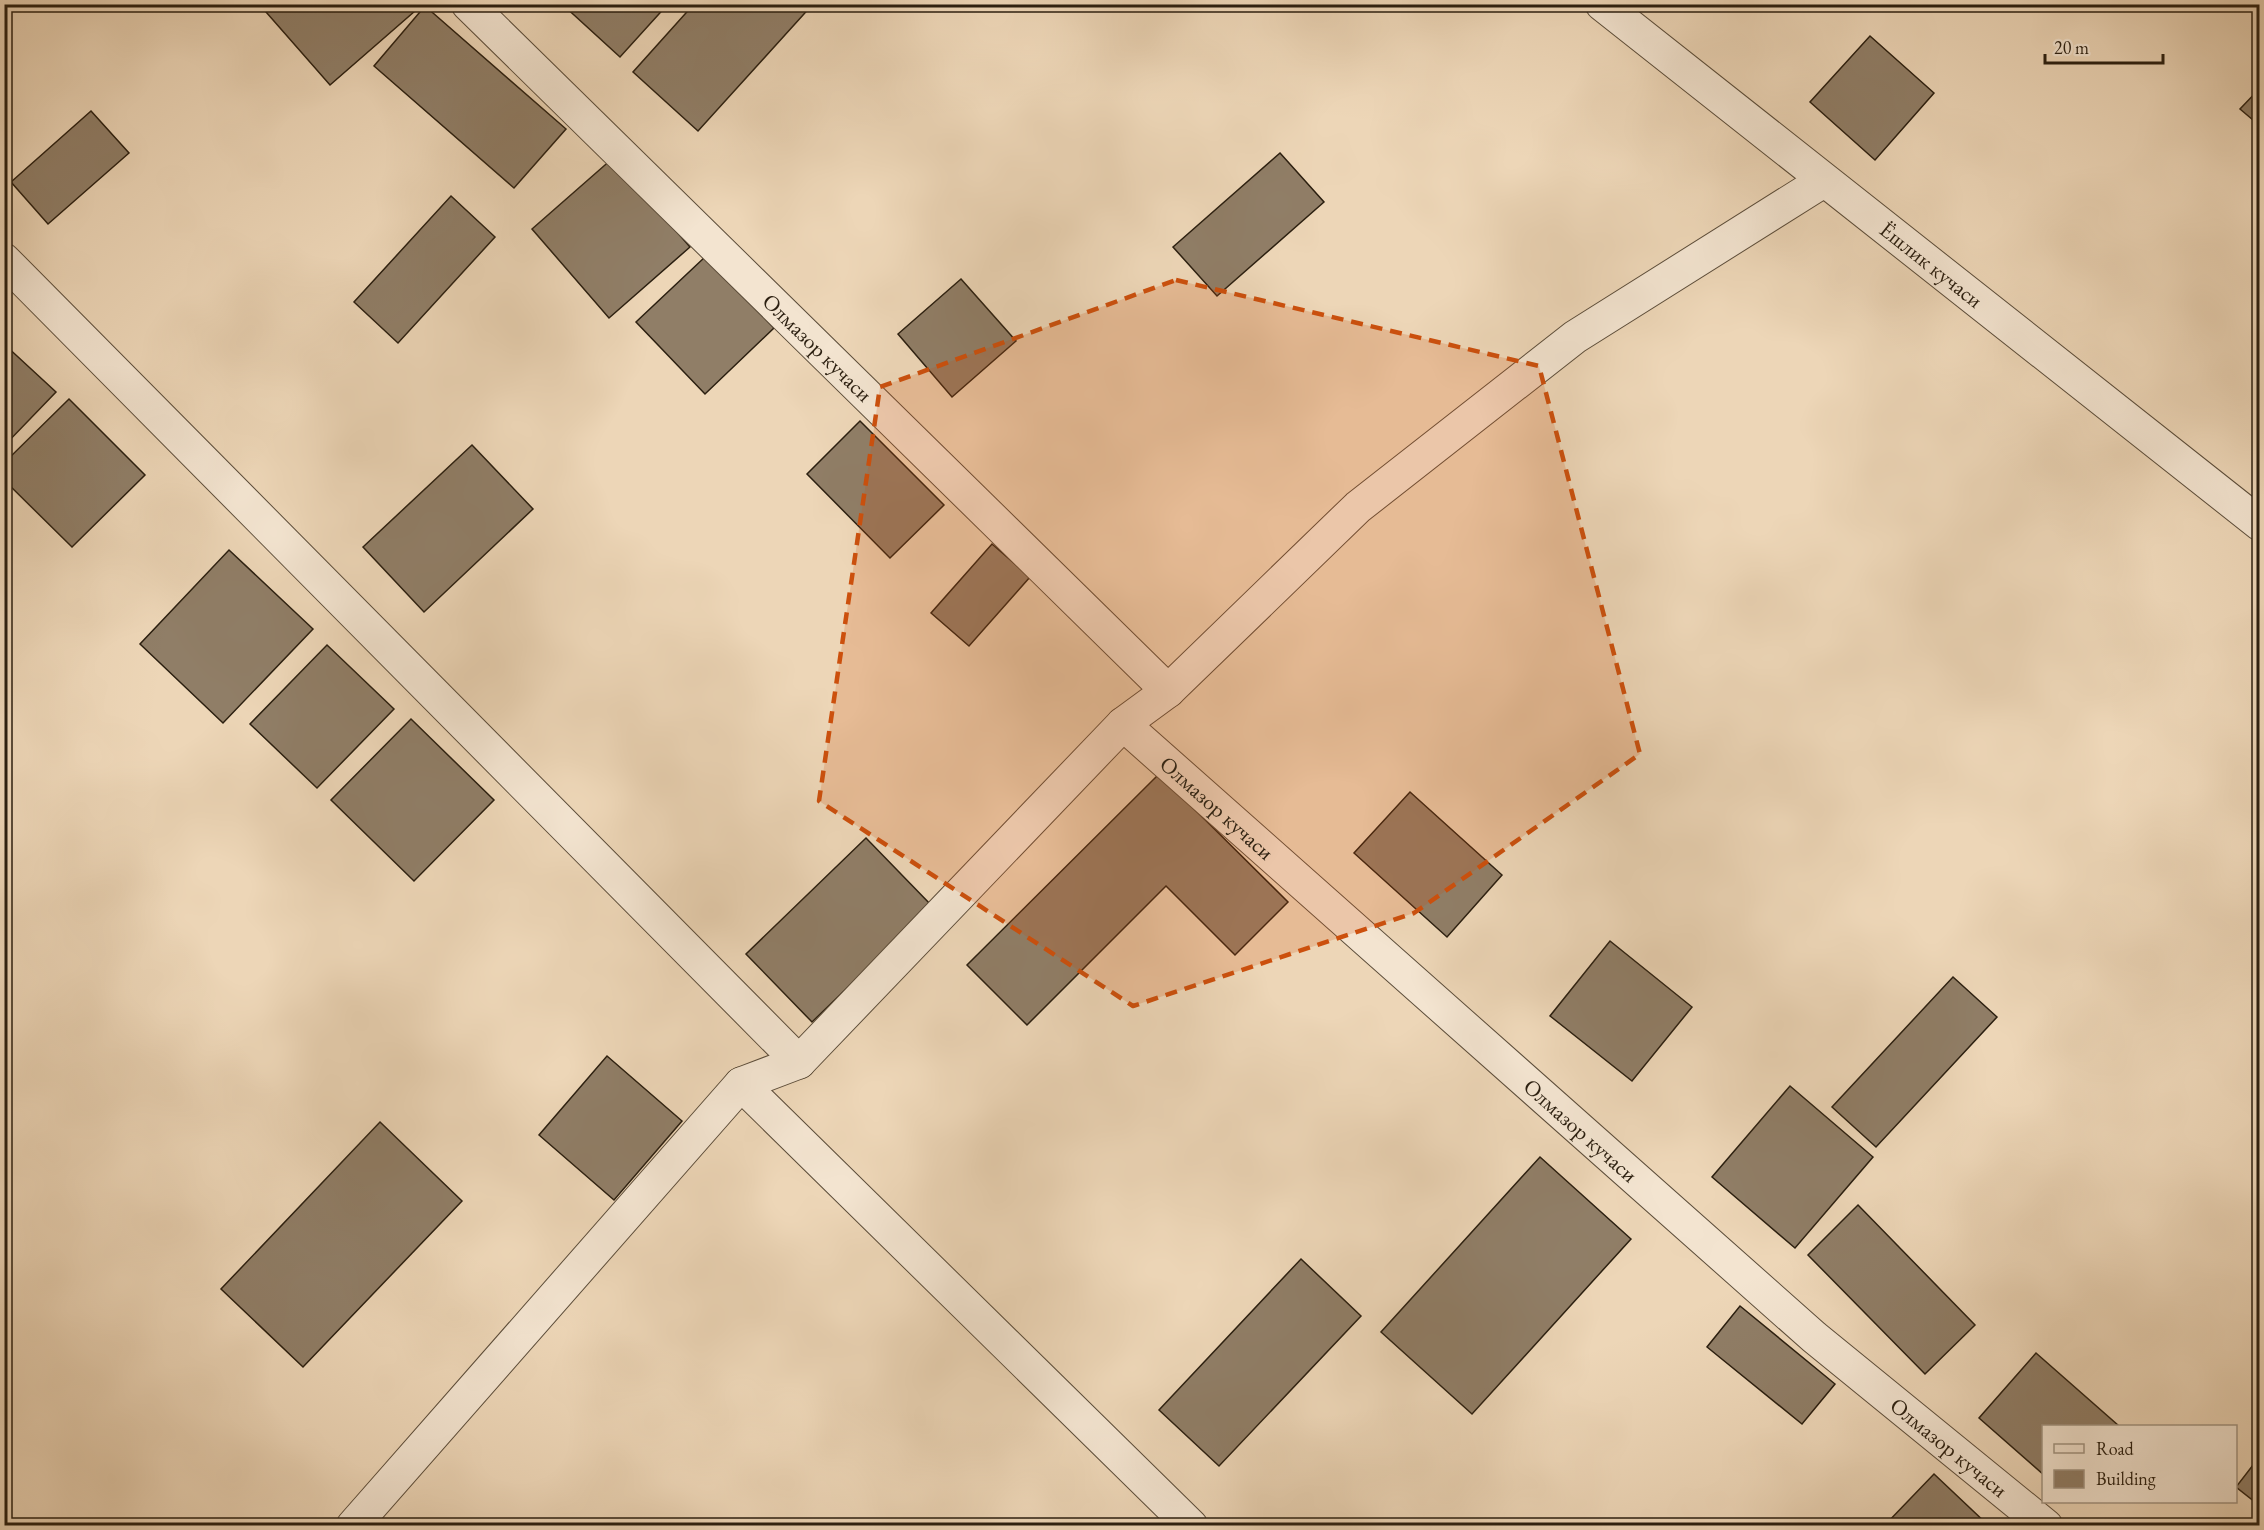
<svg xmlns="http://www.w3.org/2000/svg" width="2264" height="1530" viewBox="0 0 2264 1530" font-family="'EB Garamond',serif">
  <style>
    .building { fill: #907e67; stroke: #2b1f10; stroke-width: 1.5 }
    .lines { fill: none; stroke-linecap: round; stroke-linejoin: round }
    .minor-casing { stroke: #5c4d3a; stroke-width: 35 }
    .minor { stroke: #f3e4d0; stroke-width: 33 }
    .marked { fill: #cc500d; fill-opacity: 0.2; stroke: #cc500d; stroke-width: 4.5; stroke-dasharray: 12 8; stroke-linejoin: round }
    .labels { text-anchor: middle; dominant-baseline: central; stroke-width: 6; stroke-linejoin: round; paint-order: stroke }
    .street-label { font-size: 22px; fill: #2b1f10; stroke: #f3e4d0 }
  </style>
  <rect width="100%" height="100%" fill="#edd6b7"/>
  <filter id="stains"><feTurbulence type="fractalNoise" baseFrequency=".00333" numOctaves="4"/><feColorMatrix values="0 0 0 0 .2 0 0 0 0 .09 0 0 0 0 .02 0 0 0 .5 -.17"/></filter>
  <radialGradient id="worn" r=".72"><stop offset=".6" stop-color="#630" stop-opacity="0"/><stop offset="1" stop-color="#630" stop-opacity=".3"/></radialGradient>
  <g class="building">
    <polygon points="259,4 423,4 330,85"/>
    <polygon points="562,4 668,4 620,57"/>
    <polygon points="694,4 813,4 698,131 633,72"/>
    <polygon points="425,6 566,129 514,188 374,66"/>
    <polygon points="1870,36 1934,93 1875,160 1810,102"/>
    <polygon points="2260,88 2260,126 2240,109"/>
    <polygon points="91,111 129,153 48,224 11,182"/>
    <polygon points="1280,153 1324,202 1217,296 1173,247"/>
    <polygon points="613,158 690,247 609,318 532,229"/>
    <polygon points="451,196 495,237 398,343 354,302"/>
    <polygon points="706,256 774,328 705,394 636,322"/>
    <polygon points="961,279 1016,341 952,397 898,334"/>
    <polygon points="4,344 56,392 4,446"/>
    <polygon points="69,399 145,475 72,547 4,480 4,463"/>
    <polygon points="860,421 944,505 890,558 807,474"/>
    <polygon points="472,445 533,509 424,612 363,547"/>
    <polygon points="992,544 1030,577 969,646 931,613"/>
    <polygon points="229,550 313,629 223,723 140,644"/>
    <polygon points="327,645 394,709 317,788 250,724"/>
    <polygon points="411,719 494,800 414,881 331,800"/>
    <polygon points="1159,774 1288,902 1235,955 1166,886 1027,1025 967,965"/>
    <polygon points="1410,792 1502,875 1447,937 1354,853"/>
    <polygon points="866,838 932,906 812,1022 746,954"/>
    <polygon points="1610,941 1692,1007 1632,1081 1550,1016"/>
    <polygon points="1953,977 1997,1017 1876,1147 1832,1107"/>
    <polygon points="607,1056 682,1121 614,1200 539,1135"/>
    <polygon points="1790,1086 1873,1157 1795,1248 1712,1177"/>
    <polygon points="380,1122 462,1201 303,1367 221,1289"/>
    <polygon points="1540,1157 1631,1239 1472,1414 1381,1332"/>
    <polygon points="1858,1205 1975,1325 1925,1374 1808,1255"/>
    <polygon points="1301,1259 1361,1316 1219,1466 1159,1410"/>
    <polygon points="1740,1306 1835,1384 1802,1424 1707,1347"/>
    <polygon points="2036,1353 2119,1426 2044,1426 2044,1475 1979,1418"/>
    <polygon points="2260,1456 2260,1506 2236,1487"/>
    <polygon points="1934,1474 1989,1526 1884,1526"/>
  </g>
  <g class="lines">
    <defs>
      <g id="minor">
        <path id="s1" d="M 468,4 L 1168,691"/>
        <path id="s2" d="M 1602,4 L 2260,524"/>
        <polyline points="4,260 799,1062"/>
        <path id="s3" d="M 1123,724 L 1814,1337 L 2046,1526"/>
        <polyline points="741,1084 1191,1526"/>
        <polyline points="353,1526 741,1084 799,1062 1123,724 1168,691 1358,507 1575,337 1823,181"/>
      </g>
    </defs>
    <use href="#minor" class="minor-casing"/>
    <use href="#minor" class="minor"/>
  </g>
  <path class="marked" d="M 1176,280 L 1539,366 L 1640,754 L 1414,913 L 1133,1006 L 819,801 L 880,387 Z"/>
  <g class="labels">
    <g class="street-label">
      <text stroke="none"><textPath href="#s2" startOffset="420">Ёшлик кучаси</textPath></text>
      <text stroke="none"><textPath href="#s1" startOffset="490">Олмазор кучаси</textPath></text>
      <text stroke="none"><textPath href="#s3" startOffset="126">Олмазор кучаси</textPath></text>
      <text stroke="none"><textPath href="#s3" startOffset="612">Олмазор кучаси</textPath></text>
      <text stroke="none"><textPath href="#s3" startOffset="1098">Олмазор кучаси</textPath></text>
    </g>
  </g>
  <rect width="2264" height="1530" fill="none" stroke="#edd6b7" stroke-width="24"/>
  <rect x="6" y="6" width="2252" height="1518" fill="none" stroke="#2b1f10" stroke-width="3"/>
  <rect x="12" y="12" width="2240" height="1506" fill="none" stroke="#2b1f10" stroke-width="1.5"/>
  <rect x="2042" y="1425" width="195" height="78" fill="#f3e4d0" stroke="#a39583" stroke-width="1.5"/>
  <rect x="2054" y="1444" width="30" height="9" fill="#f3e4d0" stroke="#a39583" stroke-width="1.5"/>
  <text x="2096" y="1455" font-size="18" fill="#2b1f10">Road</text>
  <rect x="2054" y="1470" width="30" height="18" fill="#907e67" stroke="#a39583" stroke-width="1.5"/>
  <text x="2096" y="1485" font-size="18" fill="#2b1f10">Building</text>
  <path d="M2045 54v9h118v-9" fill="none" stroke="#2b1f10" stroke-width="3"/>
  <text x="2054" y="54" font-size="18" fill="#2b1f10" stroke="#f3e4d0" stroke-width="4.5" paint-order="stroke">20 m</text>
  <rect width="100%" height="100%" filter="url(#stains)"/>
  <rect width="100%" height="100%" fill="url(#worn)"/>
</svg>
